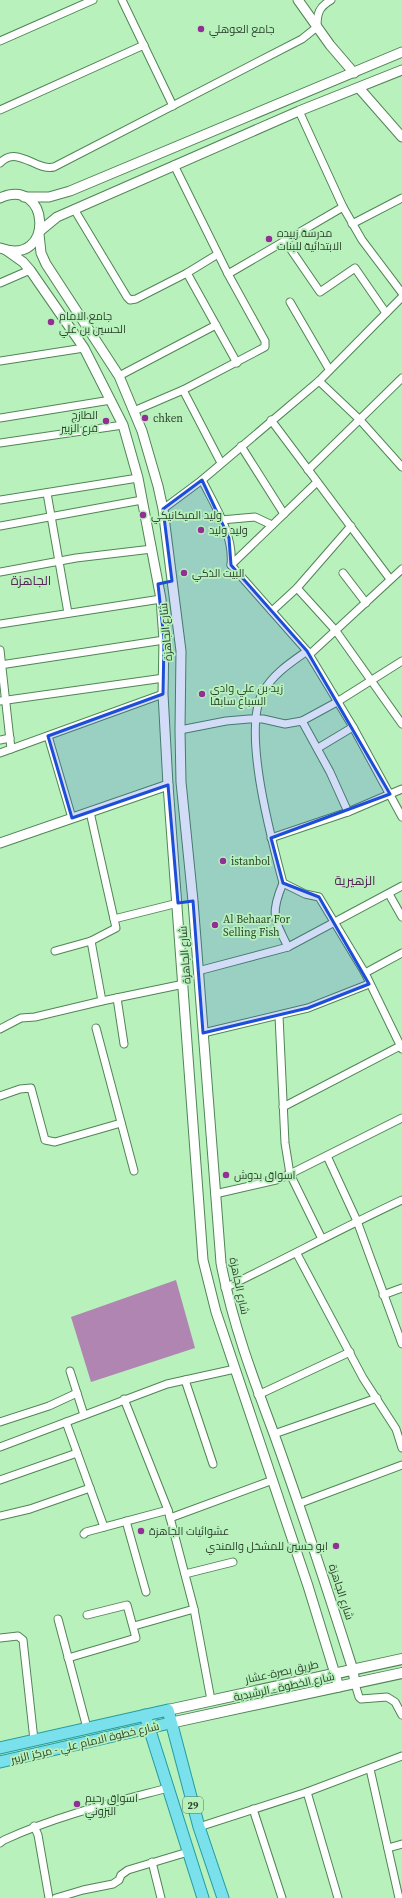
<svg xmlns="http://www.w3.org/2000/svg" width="402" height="1898" viewBox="0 0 402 1898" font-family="'Source Serif 4',Cairo,serif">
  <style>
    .water { fill: #b185b2 }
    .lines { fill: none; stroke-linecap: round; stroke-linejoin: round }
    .minor-casing { stroke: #508555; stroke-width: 9 }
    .tertiary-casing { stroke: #508555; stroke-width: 11 }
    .secondary-casing { stroke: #508555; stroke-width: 12 }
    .primary-casing { stroke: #249ca1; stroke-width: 13 }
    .minor { stroke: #fff; stroke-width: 7 }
    .tertiary { stroke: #fff; stroke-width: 9 }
    .secondary { stroke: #fff; stroke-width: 10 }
    .primary { stroke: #7ae1ec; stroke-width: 11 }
    .marked { fill: #1d4ed8; fill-opacity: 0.2; stroke: #1d4ed8; stroke-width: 3; stroke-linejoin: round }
    .poi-dot { fill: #922f95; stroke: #b8f1bc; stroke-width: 1.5 }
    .labels { text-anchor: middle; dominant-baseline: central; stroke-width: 3.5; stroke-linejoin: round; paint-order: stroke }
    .shield { fill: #b8f1bc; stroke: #557658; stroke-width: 1 }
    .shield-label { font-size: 10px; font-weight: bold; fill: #2b422d }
    .poi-label { font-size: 11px; fill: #2b422d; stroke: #b8f1bc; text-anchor: start }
    .street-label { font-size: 11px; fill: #2b422d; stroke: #b8f1bc }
    .quarter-label { font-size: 13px; fill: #572758; stroke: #b8f1bc }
  </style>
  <rect width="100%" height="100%" fill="#b8f1bc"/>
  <polygon class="water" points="176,1280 195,1348 91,1382 71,1317"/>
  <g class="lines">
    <defs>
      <g id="minor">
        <polyline points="122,0 173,106"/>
        <polyline points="0,41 93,0"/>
        <polyline points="0,110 144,45"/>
        <polyline points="299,111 343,207 362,240 402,293"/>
        <path d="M 0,163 C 18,145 35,171 54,167 L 302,39 L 317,27 C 317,13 319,7 331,0"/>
        <polyline points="74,209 127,297 130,300 136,299 187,273 218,254"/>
        <polyline points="352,224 402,198"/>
        <polyline points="285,241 320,292 355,268 386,313"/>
        <polyline points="187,273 237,363"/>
        <polyline points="228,274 343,207"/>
        <polyline points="0,283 30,270"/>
        <polyline points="290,302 329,369"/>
        <polyline points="0,361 84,348"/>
        <polyline points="119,376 216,325"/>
        <polyline points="319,381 360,420 402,467"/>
        <polyline points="183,390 221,463"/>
        <polyline points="134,411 183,390 265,347 265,341 228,274 174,165"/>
        <polyline points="0,418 111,400"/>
        <polyline points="271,420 390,579"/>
        <polyline points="0,443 123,425"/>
        <polyline points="241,446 284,514"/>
        <polyline points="308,470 402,378"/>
        <path d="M 202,480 C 215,506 234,535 231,565 L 307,651 L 353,727 L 402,817"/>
        <polyline points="47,493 68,613"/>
        <polyline points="0,500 138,478"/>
        <polyline points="163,509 202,480 319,381 402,297"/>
        <polyline points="221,520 255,517 272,525"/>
        <polyline points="0,526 142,500"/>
        <polyline points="231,565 317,482"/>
        <polyline points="0,572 76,558 152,549"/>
        <polyline points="343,573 366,603"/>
        <polyline points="297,588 336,631 402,724"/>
        <polyline points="272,611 297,588 351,526"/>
        <polyline points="0,624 161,599"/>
        <polyline points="0,650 11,749"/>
        <path d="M 307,651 C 290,663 273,674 263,692 C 241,730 272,841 283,883 L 305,894 L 319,897 L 365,973 L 402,1049"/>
        <polyline points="309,655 402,569"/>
        <polyline points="0,665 164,640"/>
        <polyline points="0,701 164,678"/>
        <polyline points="302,721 330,772 348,812"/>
        <polyline points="180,730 226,721 249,719 263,719 285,724 302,721 337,702 402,661"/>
        <polyline points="48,736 72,818"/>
        <polyline points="0,740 10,738"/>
        <polyline points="318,748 353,727"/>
        <polyline points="0,753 163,694"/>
        <polyline points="271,838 348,812 402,789"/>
        <path d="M 283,883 C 270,914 274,919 288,947"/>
        <polyline points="389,894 402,917"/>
        <polyline points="114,919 178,903"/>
        <polyline points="91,941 102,1001"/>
        <polyline points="55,951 91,941 116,928 90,812"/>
        <polyline points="198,971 288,947 402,886"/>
        <polyline points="365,973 402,953"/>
        <polyline points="117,998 124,1044"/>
        <polyline points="279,1016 285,1143 290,1174 322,1239"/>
        <polyline points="96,1028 134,1171"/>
        <polyline points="0,1029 21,1018 35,1017 102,1001 184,984"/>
        <polyline points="203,1033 308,1008 369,984"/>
        <polyline points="0,1096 20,1089 31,1088 45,1140 55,1142 121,1123"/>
        <polyline points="283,1107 402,1045"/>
        <polyline points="327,1156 357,1221 402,1344"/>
        <polyline points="215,1194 276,1180 290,1174 402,1118"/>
        <polyline points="297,1254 363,1378 396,1429 402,1448"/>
        <path d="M 225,1288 C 285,1259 342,1228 402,1200"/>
        <polyline points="383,1295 402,1288"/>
        <polyline points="70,1371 84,1415"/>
        <polyline points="185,1380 213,1464"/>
        <polyline points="258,1395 350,1352"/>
        <polyline points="124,1399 168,1510 194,1609 211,1700"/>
        <polyline points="0,1422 49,1406 77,1393"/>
        <polyline points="66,1422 104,1527"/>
        <polyline points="274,1434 377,1398"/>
        <polyline points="0,1447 167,1384 235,1369"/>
        <polyline points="0,1480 77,1453"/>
        <polyline points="298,1504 402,1465"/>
        <polyline points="0,1516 30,1509 90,1488"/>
        <polyline points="170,1518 273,1480"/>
        <polyline points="126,1521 146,1592"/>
        <polyline points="84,1534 86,1532 168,1510"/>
        <polyline points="185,1574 233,1562"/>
        <polyline points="58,1619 87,1728"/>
        <polyline points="134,1626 194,1609"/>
        <polyline points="0,1638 18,1636 23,1640 34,1740"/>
        <polyline points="68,1658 136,1638 127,1605 87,1615"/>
        <polyline points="355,1684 359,1697 361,1699 387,1697 395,1702 402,1715"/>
        <polyline points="370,1769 399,1898"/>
        <polyline points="307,1792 338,1898"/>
        <polyline points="253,1809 282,1898"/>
        <polyline points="34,1826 38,1835 49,1898"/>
        <polyline points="199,1827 307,1792 402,1756"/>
        <path d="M 0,1843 L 4,1840 C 59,1815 111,1803 168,1788"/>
        <polyline points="388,1848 402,1844"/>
        <polyline points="152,1862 161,1898"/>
        <polyline points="56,1898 83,1890 113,1884 119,1880 121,1875 128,1870 188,1852"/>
      </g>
      <g id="tertiary">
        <polyline points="298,0 330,45 354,73"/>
        <polyline points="359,88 402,137"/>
        <polyline points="24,197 49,197 70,191 402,52"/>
        <path d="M 0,198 C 50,175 56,268 0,248"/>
        <polyline points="40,231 57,217 299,111 402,70"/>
        <path d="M 39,234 L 41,253 L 46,264 L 119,376 L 142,431 L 158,486 L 163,509 L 181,651 L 180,730 L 181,782 L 193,901 L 221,1263 C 232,1322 253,1378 274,1434 C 302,1512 328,1591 353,1670 L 355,1684"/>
        <polyline points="6,250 23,262 30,270 84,348 123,425 138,478 161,599 164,640 163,694 168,785 203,1260 216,1312 308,1586 339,1687"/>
        <polyline points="0,843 168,785"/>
      </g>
      <g id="secondary">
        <polyline points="168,1710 402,1659"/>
        <polyline points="170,1723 402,1673"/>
      </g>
      <g id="primary">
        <polyline points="145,1715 203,1898"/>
        <polyline points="0,1748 168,1710 199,1827 223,1898"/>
        <polyline points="0,1762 170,1723"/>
      </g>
    </defs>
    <use href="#minor" class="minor-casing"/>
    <use href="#tertiary" class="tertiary-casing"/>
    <use href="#secondary" class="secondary-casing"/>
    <use href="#primary" class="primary-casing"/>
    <use href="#minor" class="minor"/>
    <use href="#tertiary" class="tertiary"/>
    <use href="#secondary" class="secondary"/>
    <use href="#primary" class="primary"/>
  </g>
  <path class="marked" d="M 202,480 L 229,538 L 231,565 L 307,651 L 390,794 L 271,838 L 283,883 L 319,897 L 369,984 L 308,1008 L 203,1033 L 193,901 L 178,903 L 168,785 L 72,818 L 48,736 L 163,694 L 164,640 L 158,584 L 172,581 L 163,509 Z"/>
  <g class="poi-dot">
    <circle cx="201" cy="29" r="4"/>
    <circle cx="269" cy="239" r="4"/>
    <circle cx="51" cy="322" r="4"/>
    <circle cx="145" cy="418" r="4"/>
    <circle cx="106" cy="421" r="4"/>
    <circle cx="143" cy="515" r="4"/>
    <circle cx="201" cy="530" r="4"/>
    <circle cx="184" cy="573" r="4"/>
    <circle cx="202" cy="694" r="4"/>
    <circle cx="223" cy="861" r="4"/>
    <circle cx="215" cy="925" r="4"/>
    <circle cx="226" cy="1175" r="4"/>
    <circle cx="141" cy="1531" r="4"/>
    <circle cx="336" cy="1546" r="4"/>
    <circle cx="77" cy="1804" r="4"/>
  </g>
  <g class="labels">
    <rect class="shield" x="183" y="1797" width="20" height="16" rx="3"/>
    <g class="shield-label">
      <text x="193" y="1805">29</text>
    </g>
    <g class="poi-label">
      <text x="209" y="29">جامع العوهلي</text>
      <text x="277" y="233">مدرسة زبيده<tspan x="277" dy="13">الابتدائية للبنات</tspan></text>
      <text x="59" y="316">جامع الامام<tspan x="59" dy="13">الحسين بن علي</tspan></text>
      <text x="98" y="415" text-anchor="end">الطازج<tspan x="98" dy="13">فرع الزبير</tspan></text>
      <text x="153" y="418">chken</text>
      <text x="151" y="515">وليد الميكانيكي</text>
      <text x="209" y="530">وليد وليد</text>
      <text x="192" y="573">البيت الذكي</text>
      <text x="210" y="688">زيد بن علي وادي<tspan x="210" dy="13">السباع سابقا</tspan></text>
      <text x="231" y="861">istanbol</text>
      <text x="223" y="919">Al Behaar For<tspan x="223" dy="13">Selling Fish</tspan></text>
      <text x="234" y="1175">اسواق بدوش</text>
      <text x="149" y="1531">عشوائيات الجاهزة</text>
      <text x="328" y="1546" text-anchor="end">ابو حسين للمشخل والمندي</text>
      <text x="85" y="1798">اسواق رحيم<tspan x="85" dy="13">البزوني</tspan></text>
    </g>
    <g class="street-label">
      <text transform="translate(166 632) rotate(-95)">شارع الجاهزة</text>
      <text transform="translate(185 955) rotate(-94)">شارع الجاهزة</text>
      <text transform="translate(239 1286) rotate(78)">شارع الجاهزة</text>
      <text transform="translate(341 1592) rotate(72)">شارع الجاهزة</text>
      <text transform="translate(282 1672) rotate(-12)">طريق بصرة-عشار</text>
      <text transform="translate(284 1687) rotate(-12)">شارع الخطوة - الرشيدية</text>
      <text transform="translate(85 1743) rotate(-13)">شارع خطوة الامام علي - مركز الزبير</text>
    </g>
    <g class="quarter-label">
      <text x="31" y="580">الجاهزة</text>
      <text x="355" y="880">الزهيرية</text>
    </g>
  </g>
</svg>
